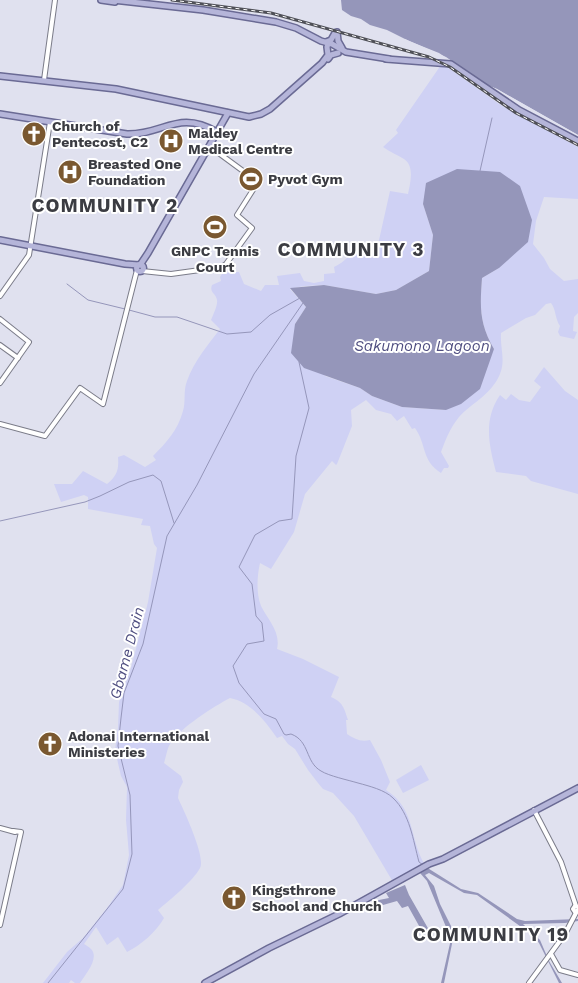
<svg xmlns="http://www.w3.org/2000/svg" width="578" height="983" viewBox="0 0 578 983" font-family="'Work Sans',sans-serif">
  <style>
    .green { fill: #cfd1f4; fill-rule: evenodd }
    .water { fill: #9596ba }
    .pier { fill: #e0e1ef }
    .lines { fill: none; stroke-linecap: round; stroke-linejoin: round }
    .stream { stroke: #9596ba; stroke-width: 1 }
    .minor-casing { stroke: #7b7c89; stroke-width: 6 }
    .major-casing { stroke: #6a6a94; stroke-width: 8 }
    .minor { stroke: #fff; stroke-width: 4 }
    .major { stroke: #b5b5d9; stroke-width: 5 }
    .rail-casing { stroke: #4f5057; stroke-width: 3 }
    .rail { stroke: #fff; stroke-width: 1; stroke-dasharray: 4; stroke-linecap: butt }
    .labels { text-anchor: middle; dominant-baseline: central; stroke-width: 4; stroke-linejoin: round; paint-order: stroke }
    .poi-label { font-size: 14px; font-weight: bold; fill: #3b3c42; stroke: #fff; text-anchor: start }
    .water-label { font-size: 15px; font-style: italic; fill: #4f4e80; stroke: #fff }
    .district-label { font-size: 19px; font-weight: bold; letter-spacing: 1px; fill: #3b3c42; stroke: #fff }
  </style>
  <rect width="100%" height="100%" fill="#e0e1ef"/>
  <g class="green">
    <path d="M 441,65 L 447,67 L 502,106 L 578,147 L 578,199 L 544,197 L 536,221 L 533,244 L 544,258 L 550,269 L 564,281 L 578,279 L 578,313 L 574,317 L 573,331 L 577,332 L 574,339 L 560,336 L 558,332 L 560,326 C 555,319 556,309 551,303 L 546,304 L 535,315 L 526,318 L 501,333 C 500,347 505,358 501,371 C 494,393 473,402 459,417 C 450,428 446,439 441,452 L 449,466 L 448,468 L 444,468 L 441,473 C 421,460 427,445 415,428 L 412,429 L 404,416 L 397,421 L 391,414 L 376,410 L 366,400 L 351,410 L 352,426 L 337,464 L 336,465 L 332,461 L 305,494 L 294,532 L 271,569 L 260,563 C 257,576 256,593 261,606 C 268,620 281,632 277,649 L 303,659 L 339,677 L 331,697 C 343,702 344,708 348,720 L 346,720 L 347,734 C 355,739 360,742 370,740 L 381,760 L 390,782 L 386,790 C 416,809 409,839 425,865 L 393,882 L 354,816 L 333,793 L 323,789 L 318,783 L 308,770 L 295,749 L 288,744 L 282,736 L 277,738 C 265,721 251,702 230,698 C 213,707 181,727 170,744 C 167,749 166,757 164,763 L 181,776 L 183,782 L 179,790 L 178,798 C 184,811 206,857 200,868 C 193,881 170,900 158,910 L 164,918 C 156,932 141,945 127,952 L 118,937 L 107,945 L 96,927 L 84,944 C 86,945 89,947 91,949 C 100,958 85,975 80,983 L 75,983 L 71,980 L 69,983 L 43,983 L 67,952 L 83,938 L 107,908 L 123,885 L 129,855 L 126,820 L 127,787 L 121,776 L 115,750 L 118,728 L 119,702 L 131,668 L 148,602 L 157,548 L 154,544 L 150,526 L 141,525 L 143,519 L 88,509 L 88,497 L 84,495 L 61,502 L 54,484 L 72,484 L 83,471 L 107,484 C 117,476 119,470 118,457 L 124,455 L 145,467 L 156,460 L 153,456 C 166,443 178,430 183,411 C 186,402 183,391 187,381 C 194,361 208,345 220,329 L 211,320 C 213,315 218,305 217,300 C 216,293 209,293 212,285 L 221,281 L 220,277 L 226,268 L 232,272 L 239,272 L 244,284 L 261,291 L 265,285 L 279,285 L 277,276 L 300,273 L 304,281 L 314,283 L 324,281 L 324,274 L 335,273 L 334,267 C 340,264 344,261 348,257 C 355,249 368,250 377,249 L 390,191 L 408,194 C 410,184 415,166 404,159 C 398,155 390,152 383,147 L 398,133 L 396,130 ZM 423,204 L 499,268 L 482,278 C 480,307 479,323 494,349 L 446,410 L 402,407 L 372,396 L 360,388 L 325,376 L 295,324 L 306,307 L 290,289 L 304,286 L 324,285 L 376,294 L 396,290 L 429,271 L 433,235 Z"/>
    <path d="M 544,367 L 565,391 L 578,400 L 578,494 L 531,481 L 526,476 L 496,472 C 489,445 483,420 500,395 L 506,400 L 511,394 L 519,400 L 530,402 L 541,387 L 534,381 Z"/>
    <polygon points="421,765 429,780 403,793 396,780"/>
  </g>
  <g class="water">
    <polygon points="341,0 578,0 578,135 497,89 487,85 439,53 409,41 387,30 370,25 361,19 351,16 342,10"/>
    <path d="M 457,169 L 500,172 L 520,186 L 532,220 L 528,242 L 499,268 L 482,278 C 480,307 479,323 494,349 L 480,389 L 461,404 L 446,410 L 402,407 L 372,396 L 360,388 L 304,368 L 291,353 L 295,324 L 306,307 L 290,288 L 324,285 L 376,294 L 396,290 L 429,271 L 433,235 L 423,204 L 426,183 Z"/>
    <polygon points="426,867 461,889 478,893 517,919 525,921 578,919 578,921 565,923 523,924 540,940 549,961 562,983 559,983 539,943 531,934 477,895 464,893 429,873 425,875 434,886 440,904 451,926 453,939 444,983 441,983 451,939 427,881 420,873 409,878 408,876"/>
    <polygon points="405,885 409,895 429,930 423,933 408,906 402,908 397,901 376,907 374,901 389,898 386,893"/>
  </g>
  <polygon class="pier" points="405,39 446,57 487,85 497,89 578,135 578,138 496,90 492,88 490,89 439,55 406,42 404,41"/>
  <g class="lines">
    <g class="stream">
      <polyline points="480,171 492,118"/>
      <polyline points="67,284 88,300 125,309"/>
      <polyline points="129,310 155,317 177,317 227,334 251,332 270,315 300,298"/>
      <path d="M 299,362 L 309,408 L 296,456 L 292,519 L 279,521 L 255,535 L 239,567 L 252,584 L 256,616 L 262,623 L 264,641 L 247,644 L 233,666 L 239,683 L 264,714 L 276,719 L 284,734 L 286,735 L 291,734 C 310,741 305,762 321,771 C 329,776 348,780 358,783 C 369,786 385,790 393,798 C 410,814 413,840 419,862 L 423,865"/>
      <polyline points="0,521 85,502 100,496 129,482 153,475 161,481 174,523"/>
      <polyline points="48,983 123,889 132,854 130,795 118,746 121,718 124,693 143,644 167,536 197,485 254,374 303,303"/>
    </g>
    <defs>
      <g id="minor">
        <polyline points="44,80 55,0"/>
        <polyline points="142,271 171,274 222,267 226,264 252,228 237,215 258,182 209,146"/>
        <polyline points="0,296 29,255 50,122"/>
        <polyline points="0,319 29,342 0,383"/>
        <polyline points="0,345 18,358"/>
        <polyline points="0,424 45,436 80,388 103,404 137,270"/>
        <polyline points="534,810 561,862 576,906"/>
        <polyline points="0,828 15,832"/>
        <polyline points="578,907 575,906 573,909 575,912 578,910"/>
        <polyline points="0,925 21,832 13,831"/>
        <polyline points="551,954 560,970 578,975"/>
        <polyline points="529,983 565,934 577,911"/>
      </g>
      <g id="major">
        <polyline points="101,0 115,2"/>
        <polyline points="113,0 203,10 276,22 296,28 321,41 332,44 346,52 389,59"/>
        <polyline points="337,32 338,41 342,48"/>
        <polyline points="326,42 331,40 335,33"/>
        <polyline points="328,59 331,55 338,53"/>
        <polyline points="386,59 451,64 519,110 578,141"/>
        <polyline points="0,76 116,89 249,117 261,114 270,109 322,63 328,55 327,47 328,44"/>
        <path d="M 0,114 L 127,134 C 164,135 178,109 217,132"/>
        <polyline points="0,240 125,264 139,265"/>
        <circle cx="140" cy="268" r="3.5"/>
        <polyline points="140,265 148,253 228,113"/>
        <polyline points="205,983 269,948 339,914 429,864 443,859 578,788"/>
      </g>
    </defs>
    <use href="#minor" class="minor-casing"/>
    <use href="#major" class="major-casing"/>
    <use href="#minor" class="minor"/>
    <use href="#major" class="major"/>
    <defs>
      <polyline id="rail" points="172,0 271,13 429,57 450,67 516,113 578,145"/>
    </defs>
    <use href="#rail" class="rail-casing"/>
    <use href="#rail" class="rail"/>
  </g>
  <defs>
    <symbol id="church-disc" viewBox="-11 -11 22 22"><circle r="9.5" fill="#7a5830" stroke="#fff"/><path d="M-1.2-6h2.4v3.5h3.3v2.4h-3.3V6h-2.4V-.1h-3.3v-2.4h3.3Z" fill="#fff"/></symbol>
    <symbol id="hospital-disc" viewBox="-11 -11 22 22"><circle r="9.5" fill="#7a5830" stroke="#fff"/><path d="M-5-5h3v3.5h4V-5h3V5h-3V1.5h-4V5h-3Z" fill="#fff"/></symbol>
    <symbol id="stadium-disc" viewBox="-11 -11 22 22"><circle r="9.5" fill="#7a5830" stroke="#fff"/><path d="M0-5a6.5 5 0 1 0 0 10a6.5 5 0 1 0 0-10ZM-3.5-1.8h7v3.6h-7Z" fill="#fff"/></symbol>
  </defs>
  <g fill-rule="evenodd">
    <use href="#church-disc" x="20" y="120" width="28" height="28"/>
    <use href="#hospital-disc" x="157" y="127" width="28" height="28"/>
    <use href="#hospital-disc" x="56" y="158" width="28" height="28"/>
    <use href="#stadium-disc" x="237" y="165" width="28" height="28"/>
    <use href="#stadium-disc" x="201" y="213" width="28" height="28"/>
    <use href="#church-disc" x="36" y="730" width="28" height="28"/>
    <use href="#church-disc" x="220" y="884" width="28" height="28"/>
  </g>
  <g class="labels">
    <g class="poi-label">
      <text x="52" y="126">Church of<tspan x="52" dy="16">Pentecost, C2</tspan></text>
      <text x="188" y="133">Maldey<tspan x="188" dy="16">Medical Centre</tspan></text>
      <text x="88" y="164">Breasted One<tspan x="88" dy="16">Foundation</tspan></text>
      <text x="268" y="179">Pyvot Gym</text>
      <text x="215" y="251" text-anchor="middle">GNPC Tennis<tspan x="215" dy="16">Court</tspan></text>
      <text x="68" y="736">Adonai International<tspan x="68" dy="16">Ministeries</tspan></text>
      <text x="252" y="890">Kingsthrone<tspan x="252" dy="16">School and Church</tspan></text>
    </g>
    <g class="water-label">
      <text x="422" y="346">Sakumono Lagoon</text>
      <text transform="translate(127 653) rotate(-75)">Gbame Drain</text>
    </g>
    <g class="district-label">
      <text x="105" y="205">COMMUNITY 2</text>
      <text x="351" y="249">COMMUNITY 3</text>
      <text x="491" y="934">COMMUNITY 19</text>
    </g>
  </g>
</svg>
